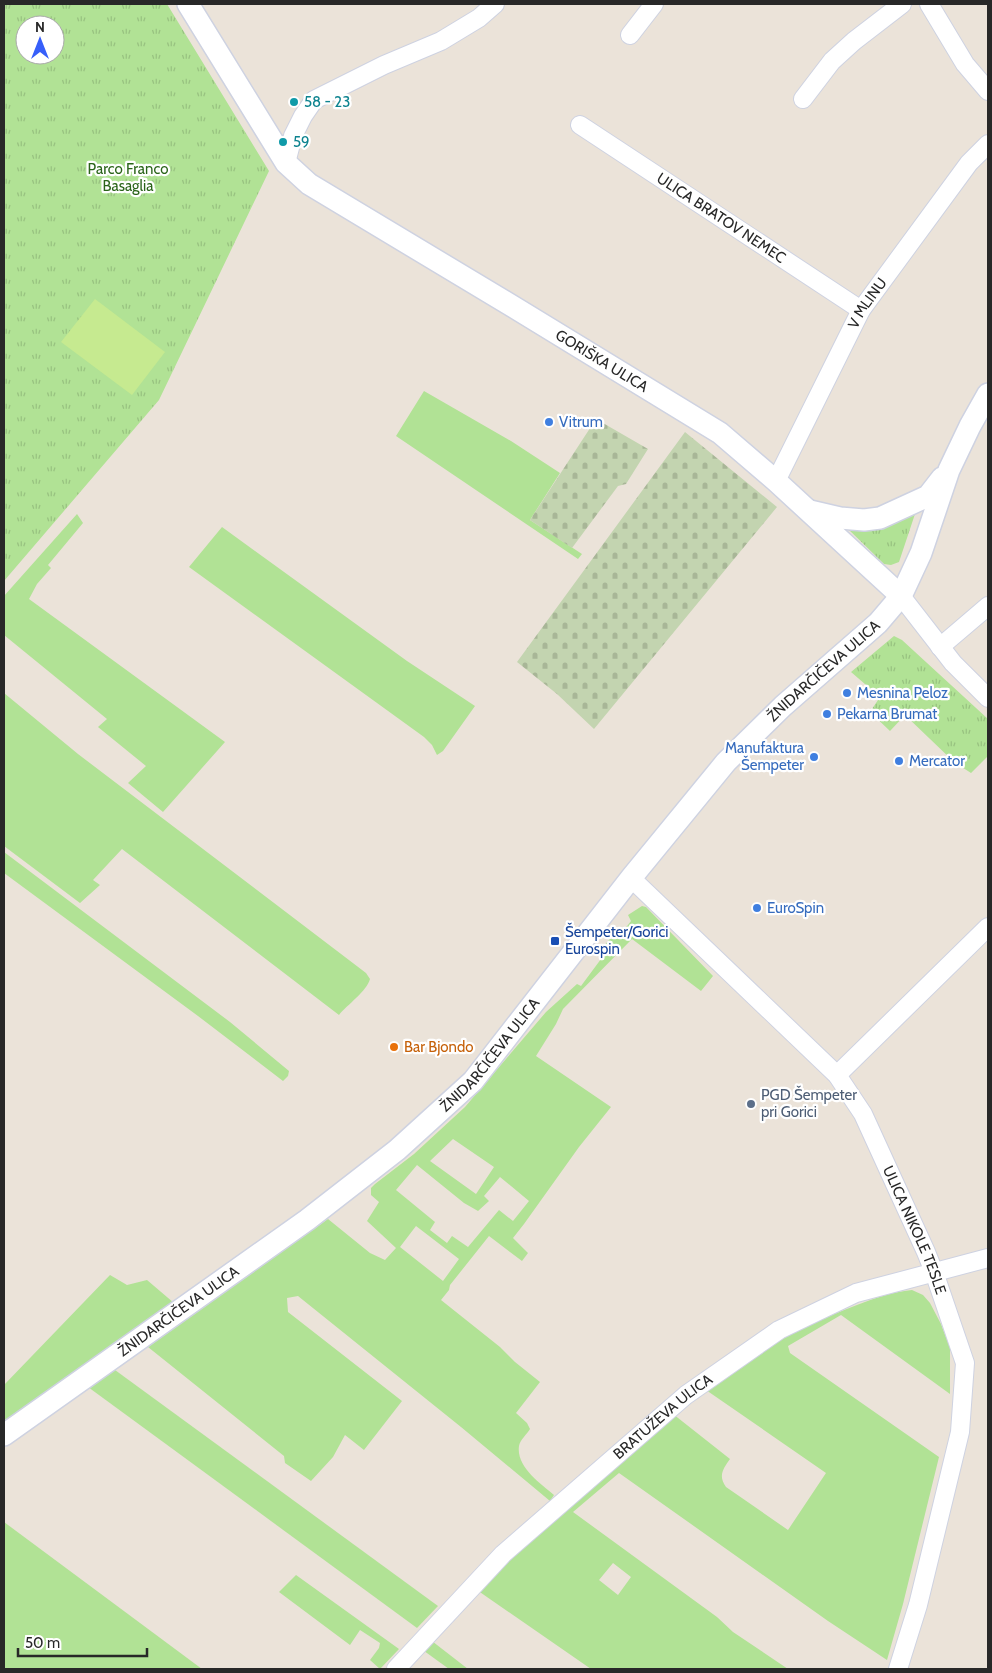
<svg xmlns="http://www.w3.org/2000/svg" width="992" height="1673" viewBox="0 0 992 1673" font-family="Cabin,sans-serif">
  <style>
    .grass { fill: #b1e295; fill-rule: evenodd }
    .cemetery { fill: url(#cemetery-stones) }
    .park { fill: url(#park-tufts); fill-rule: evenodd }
    .pitch { fill: #c6ea90 }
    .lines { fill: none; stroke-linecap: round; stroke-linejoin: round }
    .minor-casing { stroke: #ced2e1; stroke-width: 20 }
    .tertiary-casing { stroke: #ced2e1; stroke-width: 24 }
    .minor { stroke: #fff; stroke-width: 18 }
    .tertiary { stroke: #fff; stroke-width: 21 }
    .culture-dot { fill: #0f9aa8; stroke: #fff; stroke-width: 2 }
    .shop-dot { fill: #3f7fe0; stroke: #fff; stroke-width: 2 }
    .transit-dot { fill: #1a4fb4; stroke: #fff; stroke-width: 2 }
    .food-dot { fill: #e8710a; stroke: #fff; stroke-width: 2 }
    .service-dot { fill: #5c6f8a; stroke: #fff; stroke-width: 2 }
    .labels { text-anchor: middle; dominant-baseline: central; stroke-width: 4.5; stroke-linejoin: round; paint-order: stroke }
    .culture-label { font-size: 15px; fill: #0d838f; stroke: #fff; text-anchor: start }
    .park-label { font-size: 15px; fill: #2a6419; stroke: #fff }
    .street-label { font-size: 15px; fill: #282828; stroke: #fff }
    .shop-label { font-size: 15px; fill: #366cbe; stroke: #fff; text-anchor: start }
    .transit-label { font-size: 15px; fill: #164399; stroke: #fff; text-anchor: start }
    .food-label { font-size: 15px; fill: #c56008; stroke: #fff; text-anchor: start }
    .service-label { font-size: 15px; fill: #4e5e75; stroke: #fff; text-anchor: start }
  </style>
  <defs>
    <pattern id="cemetery-stones" width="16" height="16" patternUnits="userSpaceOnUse" patternTransform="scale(1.25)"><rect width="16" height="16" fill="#c3d4b0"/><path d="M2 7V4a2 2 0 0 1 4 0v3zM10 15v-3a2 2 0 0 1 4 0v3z" fill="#a8b697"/></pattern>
    <pattern id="park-tufts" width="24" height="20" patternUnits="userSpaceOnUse" patternTransform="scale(1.25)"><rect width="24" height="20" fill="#b1e295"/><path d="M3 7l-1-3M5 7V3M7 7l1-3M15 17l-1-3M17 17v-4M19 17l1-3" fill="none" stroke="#98c280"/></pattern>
  </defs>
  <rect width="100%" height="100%" fill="#ebe3d9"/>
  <g class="grass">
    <polygon points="424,391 511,441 560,473 530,520 582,554 578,559 396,436"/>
    <polygon points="77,514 83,523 48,565 51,568 37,584 29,599 225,742 163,812 128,783 146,766 98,727 107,719 4,635 4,596"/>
    <polygon points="222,527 407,661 475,706 443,751 437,755 432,745 424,737 189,567"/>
    <path d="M 4,693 L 78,754 L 366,973 L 370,979 C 367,991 347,1005 339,1015 L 122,849 L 93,880 L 100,885 L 80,903 L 4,846 Z"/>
    <polygon points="4,852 230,1022 289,1071 288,1076 283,1081 198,1016 4,873"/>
    <path d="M 642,906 L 646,907 L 713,976 L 701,991 L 632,939 L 563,1009 L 556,1024 L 536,1056 L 611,1107 L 579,1147 L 524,1224 L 513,1238 L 528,1253 L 522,1261 L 489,1236 L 450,1285 L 449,1290 L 441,1300 L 500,1347 L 515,1362 L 540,1382 L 516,1413 L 527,1423 L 530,1429 C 527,1434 520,1440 519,1446 C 516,1467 540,1483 554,1495 L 550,1501 L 461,1427 L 298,1296 L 287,1298 L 288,1312 L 402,1401 L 364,1450 L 345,1435 L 333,1457 L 311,1481 L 285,1463 L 284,1456 L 148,1347 L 328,1219 L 370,1253 L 385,1260 L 396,1248 L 367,1221 L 379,1202 L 371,1195 L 371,1188 L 375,1184 L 414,1154 L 465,1107 L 546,1012 L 577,984 L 581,986 L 601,959 L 603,947 L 610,939 L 617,939 L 631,921 L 628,915 ZM 453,1139 L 494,1167 L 476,1194 L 430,1161 ZM 417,1165 L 464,1203 L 478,1211 L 489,1201 L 484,1196 L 500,1177 L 529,1201 L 513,1221 L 499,1210 L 468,1247 L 452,1236 L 447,1243 L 430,1230 L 435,1222 L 396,1190 ZM 416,1226 L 459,1259 L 443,1281 L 400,1247 Z"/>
    <polygon points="110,1275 127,1285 147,1280 174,1303 4,1422 4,1385"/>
    <path d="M 912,1290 L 923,1295 L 930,1303 L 941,1324 L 950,1348 L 950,1394 L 841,1315 L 788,1346 L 790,1353 L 939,1457 L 903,1604 L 887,1660 L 828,1621 L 619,1473 L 573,1512 L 717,1617 L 733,1632 L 788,1669 L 591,1669 L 474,1588 L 673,1414 L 730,1459 C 723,1469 718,1476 726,1487 L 788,1530 L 826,1473 L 706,1390 C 750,1355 803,1325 857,1305 C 875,1298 892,1292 912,1290 ZM 613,1563 L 631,1577 L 618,1595 L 599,1580 Z"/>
    <polygon points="115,1370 438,1606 417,1628 88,1387"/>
    <polygon points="4,1522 202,1669 4,1669"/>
    <polygon points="296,1575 399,1649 380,1669 370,1660 379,1648 380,1643 360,1630 350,1645 279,1592"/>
    <polygon points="428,1638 468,1669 449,1669 420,1648"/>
  </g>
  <g class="cemetery">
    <polygon points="596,419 648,449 626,484 618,486 572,548 530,520"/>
    <polygon points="685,432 777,507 594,729 557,694 517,662"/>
  </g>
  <g class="park">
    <path d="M 4,4 L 167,4 L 269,171 L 159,400 L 4,581 ZM 25,25 L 55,25 L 55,55 L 25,55 Z"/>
    <polygon points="917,508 899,562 891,565 884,564 846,527"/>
    <polygon points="894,636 902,640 988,719 988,756 971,773 954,762 905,715 890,731 870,712 880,697 851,672"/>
  </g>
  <polygon class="pitch" points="95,299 165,352 132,395 61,342"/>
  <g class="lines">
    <defs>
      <g id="minor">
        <polyline points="929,4 965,64 988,91"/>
        <polyline points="630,35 654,4"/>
        <polyline points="803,99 832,61 854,41 902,4"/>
        <path id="s1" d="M 580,125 L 861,310"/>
        <polyline points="286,163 293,136 303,116 314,100 384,65 441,41 479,18 495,4"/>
        <path id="s2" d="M 776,481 L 861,310 L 969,163 L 988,144"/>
        <polyline points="901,596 953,663 988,698"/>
        <polyline points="940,647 988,606"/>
        <path id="s3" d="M 631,878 L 837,1075 L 863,1114 L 926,1252 L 934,1272 L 965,1363 L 960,1432 L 918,1605 L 898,1669"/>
        <polyline points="837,1075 988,927"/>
        <path id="s4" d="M 396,1669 L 503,1554 L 686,1395 L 779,1330 L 856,1293 L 988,1258"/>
      </g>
      <g id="tertiary">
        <path id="s5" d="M 188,4 L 286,163 L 309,184 L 517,309 L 720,433 L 776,481 L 901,596"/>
        <polyline points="810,511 840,518 864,520 880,518 928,496 942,478"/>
        <path id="s6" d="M 4,1435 L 307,1220 L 397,1150 L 473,1081 L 631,878 L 726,762 L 783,706 L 878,623 L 901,596 L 921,553 L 949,470 L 970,426 L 988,394"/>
      </g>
    </defs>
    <use href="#minor" class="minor-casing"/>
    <use href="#tertiary" class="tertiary-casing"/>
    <use href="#minor" class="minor"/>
    <use href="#tertiary" class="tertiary"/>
  </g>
  <g class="culture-dot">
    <circle cx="294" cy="102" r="5"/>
    <circle cx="283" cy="142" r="5"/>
  </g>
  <g class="shop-dot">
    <circle cx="549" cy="422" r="5"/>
    <circle cx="847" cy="693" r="5"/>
    <circle cx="827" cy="714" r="5"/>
    <circle cx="814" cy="757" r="5"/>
    <circle cx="899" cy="761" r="5"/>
    <circle cx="757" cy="908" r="5"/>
  </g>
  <rect class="transit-dot" x="550" y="936" width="10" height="10" rx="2.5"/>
  <circle class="food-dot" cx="394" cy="1047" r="5"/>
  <circle class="service-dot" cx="751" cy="1104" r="5"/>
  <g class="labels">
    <g class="culture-label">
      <text x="304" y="102">58 - 23</text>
      <text x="293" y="142">59</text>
    </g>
    <g class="park-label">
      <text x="128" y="169">Parco Franco<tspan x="128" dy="17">Basaglia</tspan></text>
    </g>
    <g class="street-label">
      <text stroke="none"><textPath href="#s1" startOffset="169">ULICA BRATOV NEMEC</textPath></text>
      <text stroke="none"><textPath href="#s2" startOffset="200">V MLINU</textPath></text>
      <text stroke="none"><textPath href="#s5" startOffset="560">GORIŠKA ULICA</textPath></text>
      <text stroke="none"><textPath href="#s6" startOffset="1129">ŽNIDARČIČEVA ULICA</textPath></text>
      <text stroke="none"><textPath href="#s6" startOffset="619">ŽNIDARČIČEVA ULICA</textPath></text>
      <text stroke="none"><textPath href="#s3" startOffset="459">ULICA NIKOLE TESLE</textPath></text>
      <text stroke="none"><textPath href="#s6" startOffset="214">ŽNIDARČIČEVA ULICA</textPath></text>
      <text stroke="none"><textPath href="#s4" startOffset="368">BRATUŽEVA ULICA</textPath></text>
    </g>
    <g class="shop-label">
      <text x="559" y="422">Vitrum</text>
      <text x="857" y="693">Mesnina Peloz</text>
      <text x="837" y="714">Pekarna Brumat</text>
      <text x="804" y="748" text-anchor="end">Manufaktura<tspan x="804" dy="17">Šempeter</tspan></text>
      <text x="909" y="761">Mercator</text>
      <text x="767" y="908">EuroSpin</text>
    </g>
    <g class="transit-label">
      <text x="565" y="932">Šempeter/Gorici<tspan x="565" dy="17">Eurospin</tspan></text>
    </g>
    <g class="food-label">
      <text x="404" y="1047">Bar Bjondo</text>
    </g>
    <g class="service-label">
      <text x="761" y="1095">PGD Šempeter<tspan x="761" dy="17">pri Gorici</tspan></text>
    </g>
  </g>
  <rect width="992" height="1673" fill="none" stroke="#282828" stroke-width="10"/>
  <g transform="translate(40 40)"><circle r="24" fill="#ffffff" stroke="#a9a9a9"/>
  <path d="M0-4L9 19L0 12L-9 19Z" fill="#375ffa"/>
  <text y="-8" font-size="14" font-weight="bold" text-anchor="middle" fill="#282828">N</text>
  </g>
  <path d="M18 1648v8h129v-8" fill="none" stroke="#282828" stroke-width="2.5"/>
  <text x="25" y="1648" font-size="15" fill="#282828" stroke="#ffffff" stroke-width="4" paint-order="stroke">50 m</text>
</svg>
